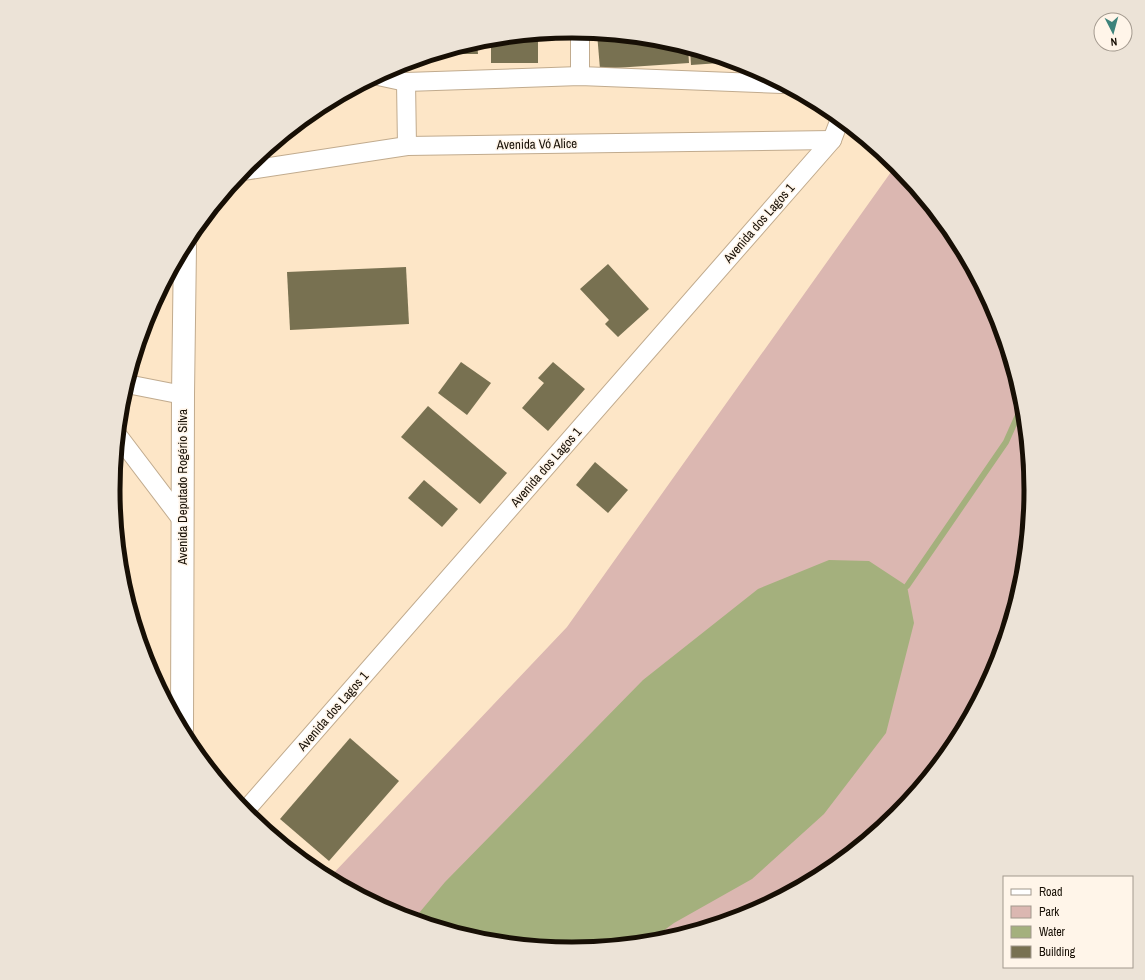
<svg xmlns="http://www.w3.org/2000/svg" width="1145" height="980" viewBox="0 0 1145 980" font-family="'Archivo Narrow',sans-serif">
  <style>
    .green { fill: #dbb7b1 }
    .water { fill: #a4b07d }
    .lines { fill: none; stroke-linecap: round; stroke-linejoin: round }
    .stream { stroke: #a4b07d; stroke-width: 6 }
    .building { fill: #787151 }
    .street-casing { stroke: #c1ab8e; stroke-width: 20 }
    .secondary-casing { stroke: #c1ab8e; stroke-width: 24 }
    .street { stroke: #fff; stroke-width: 18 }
    .secondary { stroke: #fff; stroke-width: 22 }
    .labels { text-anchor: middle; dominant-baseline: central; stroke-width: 3; stroke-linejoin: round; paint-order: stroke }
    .street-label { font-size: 13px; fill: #170f05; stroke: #fff5e9 }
    .rim { fill: none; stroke: #170f05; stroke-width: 5 }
  </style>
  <rect width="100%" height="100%" fill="#fde6c7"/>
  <polygon class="green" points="896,165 954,235 997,315 1023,401 1031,490 1023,580 996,666 954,745 897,815 827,872 748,914 662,940 572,949 483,940 397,914 329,878 567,627"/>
  <polygon class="water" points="829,560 869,561 907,586 914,623 886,733 824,814 752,879 674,923 648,942 572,949 483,940 414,919 445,882 643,680 758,589"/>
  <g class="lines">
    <polyline class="stream" points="907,586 1006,442 1023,404"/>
  </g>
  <g class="building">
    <polygon points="597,33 662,40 688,48 689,63 600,69"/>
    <polygon points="537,35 537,38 508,39 508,37"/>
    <rect x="491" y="40" width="47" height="23"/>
    <polygon points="477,42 478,54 454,54 454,49"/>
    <polygon points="690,48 734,62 691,65"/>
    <polygon points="409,62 409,67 394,68 397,66"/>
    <polygon points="608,264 649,309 618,337 605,324 609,320 580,289"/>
    <polygon points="406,267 409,324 290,330 287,272"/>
    <polygon points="461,362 491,383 467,415 438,393"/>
    <polygon points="553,362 585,389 548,431 522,408 544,383 538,378"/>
    <polygon points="428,406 507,473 480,504 401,437"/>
    <polygon points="595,462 628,490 608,513 576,485"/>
    <polygon points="424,480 458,509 442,527 408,498"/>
    <polygon points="350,738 399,781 329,861 280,819"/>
  </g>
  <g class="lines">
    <defs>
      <g id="street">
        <polyline points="378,76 406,82 580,76 782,84"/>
        <polyline points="580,76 580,32"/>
        <polyline points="406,82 407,146"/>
        <polyline points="243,171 407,146 832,140"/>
        <polyline points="127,384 183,395"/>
        <polyline points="119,437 182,520"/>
        <polyline points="245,811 832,140 840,119"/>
      </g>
      <polyline id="secondary" points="182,729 183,395 185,246"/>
    </defs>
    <use href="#street" class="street-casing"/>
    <use href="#secondary" class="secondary-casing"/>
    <use href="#street" class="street"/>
    <use href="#secondary" class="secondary"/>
  </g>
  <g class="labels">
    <g class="street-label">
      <text transform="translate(537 144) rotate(-1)">Avenida Vó Alice</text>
      <text transform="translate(759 223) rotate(-49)">Avenida dos Lagos 1</text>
      <text transform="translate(546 467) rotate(-49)">Avenida dos Lagos 1</text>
      <text transform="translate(182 487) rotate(-90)">Avenida Deputado Rogério Silva</text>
      <text transform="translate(333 711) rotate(-49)">Avenida dos Lagos 1</text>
    </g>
  </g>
  <path d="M0 0H1145V980H0ZM120 490a452 452 0 1 1 904 0a452 452 0 1 1-904 0Z" fill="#ece3d7" fill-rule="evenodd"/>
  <path class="rim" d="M120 490a452 452 0 1 1 904 0a452 452 0 1 1-904 0Z"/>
  <rect x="1003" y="876" width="130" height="92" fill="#fff5e9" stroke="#a2998e"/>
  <rect x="1011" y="889" width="20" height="6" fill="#ffffff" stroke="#a2998e"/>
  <text x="1039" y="896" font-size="12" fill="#170f05">Road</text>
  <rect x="1011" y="906" width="20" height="12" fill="#dbb7b1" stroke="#a2998e"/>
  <text x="1039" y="916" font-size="12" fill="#170f05">Park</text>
  <rect x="1011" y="926" width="20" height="12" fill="#a4b07d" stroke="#a2998e"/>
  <text x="1039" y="936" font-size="12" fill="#170f05">Water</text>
  <rect x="1011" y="946" width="20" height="12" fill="#787151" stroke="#a2998e"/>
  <text x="1039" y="956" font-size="12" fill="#170f05">Building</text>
  <g transform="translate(1113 32) rotate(174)"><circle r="19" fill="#fff5e9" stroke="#a2998e"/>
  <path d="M0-3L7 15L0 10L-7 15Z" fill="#3d837b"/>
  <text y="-6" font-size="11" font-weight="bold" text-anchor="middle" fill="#170f05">N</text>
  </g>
</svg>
